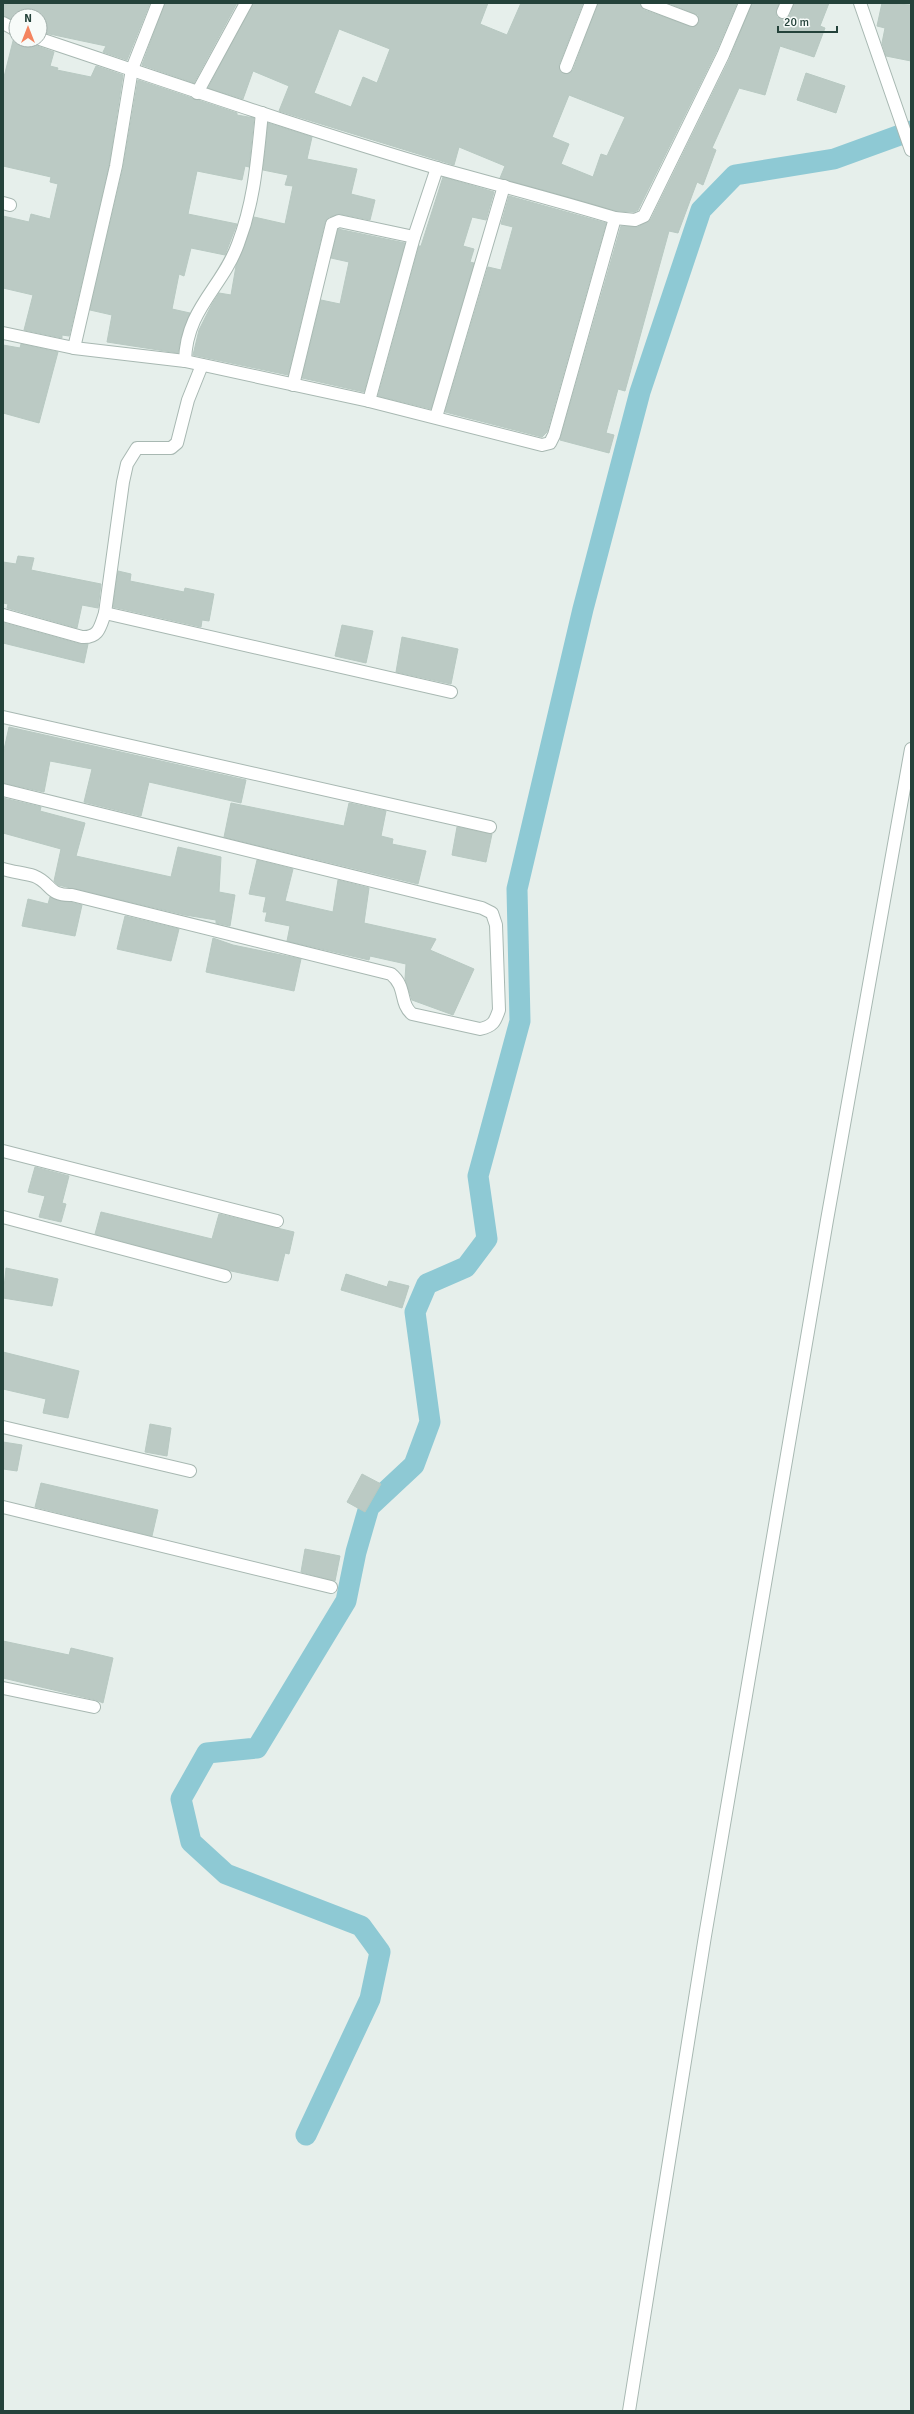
<svg xmlns="http://www.w3.org/2000/svg" width="914" height="2414" viewBox="0 0 914 2414" font-family="Signika,sans-serif">
  <style>
    .lines { fill: none; stroke-linecap: round; stroke-linejoin: round }
    .canal { stroke: #8ec9d4; stroke-width: 21 }
    .building { fill: #bbcac4; stroke: #b8c9c2; fill-rule: evenodd }
    .street-casing { stroke: #a8b8b2; stroke-width: 14 }
    .street { stroke: #fff; stroke-width: 12 }
  </style>
  <rect width="100%" height="100%" fill="#e6efeb"/>
  <g class="lines">
    <polyline class="canal" points="306,2135 370,1999 380,1952 361,1926 226,1874 191,1842 181,1799 207,1753 257,1748 346,1601 356,1552 369,1507 414,1465 430,1422 415,1312 427,1284 466,1267 487,1239 478,1176 520,1021 517,889 583,609 640,392 701,210 735,175 834,159 911,131"/>
  </g>
  <g class="building">
    <polygon points="3,3 150,3 127,60 103,52 106,46 40,32 40,16 16,16 16,21 3,16"/>
    <polygon points="165,3 237,3 194,83 142,65"/>
    <path d="M 253,3 L 488,3 L 480,24 L 507,35 L 521,3 L 583,3 L 559,65 L 560,71 L 567,74 L 573,70 L 598,3 L 640,3 L 644,10 L 693,27 L 699,22 L 698,15 L 668,3 L 737,3 L 716,52 L 638,210 L 634,212 L 616,211 L 500,178 L 505,166 L 459,147 L 454,165 L 279,111 L 289,86 L 253,71 L 243,99 L 208,88 ZM 339,29 L 390,49 L 377,83 L 363,77 L 351,107 L 314,93 ZM 569,95 L 625,117 L 607,156 L 601,154 L 593,177 L 561,164 L 569,144 L 552,137 Z"/>
    <polygon points="752,3 779,3 776,13 777,17 783,19 790,15 794,3 829,3 820,26 825,28 814,57 780,46 765,95 739,88 712,148 716,150 703,185 697,182 678,233 669,231 625,391 618,389 606,433 614,435 609,453 560,440 621,226 638,227 651,219 730,58"/>
    <polygon points="882,3 911,5 911,61 886,56 882,43 885,28 877,26"/>
    <polygon points="14,37 16,40 33,40 37,46 54,52 50,66 58,68 57,70 91,77 96,66 123,75 109,165 76,307 69,336 62,335 62,338 24,330 33,295 3,288 3,216 29,222 31,214 50,219 58,184 50,182 51,177 3,166 3,81"/>
    <polygon points="806,73 845,86 836,113 797,100"/>
    <polygon points="138,80 237,113 237,115 254,118 249,167 245,166 242,180 197,171 188,214 237,224 225,255 191,248 184,276 179,274 172,309 190,313 180,341 178,353 107,342 112,315 90,310 123,168"/>
    <polygon points="268,123 312,137 307,159 357,169 351,194 375,200 370,220 340,214 329,217 325,222 288,375 193,355 199,330 212,304 219,293 231,295 236,266 254,217 285,224 293,186 285,185 288,175 263,170"/>
    <polygon points="443,177 494,192 486,220 472,217 463,246 474,249 470,262 474,263 431,409 378,396 419,246 421,246"/>
    <polygon points="509,196 606,223 547,432 542,437 445,412 488,267 501,270 513,227 501,224"/>
    <polygon points="338,229 405,243 364,392 302,378 321,300 340,304 349,262 331,258"/>
    <polygon points="21,344 58,352 39,423 3,413 3,345 20,348"/>
    <polygon points="18,556 34,558 31,570 101,584 98,608 82,605 77,628 7,608 8,604 3,603 3,562 16,564"/>
    <polygon points="118,571 131,574 130,581 184,592 185,588 214,594 209,621 202,620 201,627 113,607"/>
    <polygon points="4,623 80,644 88,644 84,663 3,643"/>
    <polygon points="342,625 373,631 366,663 335,656"/>
    <polygon points="402,637 458,649 451,684 396,672"/>
    <polygon points="9,727 246,780 241,803 149,782 141,816 84,802 92,769 50,761 44,792 3,783 3,754"/>
    <polygon points="3,798 41,807 40,811 85,823 76,856 171,877 178,847 221,857 219,892 235,895 230,926 216,923 216,920 185,915 58,885 54,881 61,849 3,833"/>
    <polygon points="231,803 344,826 349,803 386,811 381,836 393,839 392,844 426,851 418,884 224,837"/>
    <polygon points="457,827 492,834 486,862 452,855"/>
    <polygon points="257,860 293,869 285,901 333,912 338,880 369,888 364,923 436,939 430,950 474,969 453,1015 412,1000 405,979 406,964 370,956 369,960 287,941 290,926 265,921 267,912 263,912 266,897 249,894"/>
    <polygon points="50,897 82,905 75,936 22,926 28,899 48,904"/>
    <polygon points="125,916 179,929 171,961 117,949"/>
    <polygon points="213,938 233,945 301,959 294,991 206,972"/>
    <polygon points="35,1167 69,1176 62,1203 66,1204 61,1222 39,1217 45,1196 28,1192"/>
    <polygon points="101,1212 212,1239 219,1214 294,1232 289,1254 285,1253 278,1281 231,1271 95,1234"/>
    <polygon points="6,1268 58,1279 52,1306 3,1298"/>
    <polygon points="346,1274 387,1287 389,1281 409,1286 402,1308 341,1290"/>
    <polygon points="3,1352 79,1371 68,1418 43,1413 46,1399 3,1389"/>
    <polygon points="150,1424 171,1428 167,1456 145,1452"/>
    <polygon points="3,1442 22,1445 17,1471 3,1469"/>
    <polygon points="362,1474 381,1484 365,1512 347,1502"/>
    <polygon points="41,1483 158,1510 152,1536 35,1507"/>
    <polygon points="305,1549 340,1556 335,1581 301,1572"/>
    <polygon points="3,1641 69,1655 71,1648 113,1658 103,1703 96,1700 3,1678"/>
  </g>
  <g class="lines">
    <defs>
      <g id="street">
        <polyline points="647,3 692,20"/>
        <polyline points="860,3 911,150"/>
        <polyline points="783,12 787,3"/>
        <polyline points="3,23 16,30"/>
        <path d="M 40,39 C 172,83 304,129 437,168 C 497,185 556,200 615,218 L 635,220 L 644,216 L 723,55 L 745,3"/>
        <polyline points="566,67 591,3"/>
        <polyline points="197,93 246,3"/>
        <polyline points="3,203 10,205"/>
        <polyline points="3,333 74,348 185,361 369,401 542,445 550,443 554,435 615,218"/>
        <polyline points="74,348 116,166 132,69 158,3"/>
        <path d="M 185,361 C 186,309 222,288 238,244 C 255,199 257,160 262,113"/>
        <polyline points="293,385 332,224 339,221 414,237"/>
        <polyline points="369,401 414,237 437,168"/>
        <polyline points="436,417 504,186"/>
        <polyline points="105,613 451,692"/>
        <path d="M 3,615 L 82,637 C 99,638 100,627 105,613 L 123,482 L 127,464 L 137,448 L 171,448 L 177,443 L 188,400 L 202,365"/>
        <polyline points="3,717 490,827"/>
        <path d="M 3,790 L 482,908 L 492,913 L 496,925 L 499,1010 C 495,1022 493,1026 480,1029 L 412,1014 C 399,1003 407,987 391,974 L 72,895 C 48,896 52,883 34,876 C 24,873 13,872 3,869"/>
        <polyline points="3,1151 277,1221"/>
        <polyline points="3,1217 225,1276"/>
        <polyline points="3,1427 190,1471"/>
        <polyline points="3,1507 331,1587"/>
        <polyline points="3,1688 94,1707"/>
        <polyline points="629,2411 705,1936 827,1220 911,749"/>
      </g>
    </defs>
    <use href="#street" class="street-casing"/>
    <use href="#street" class="street"/>
  </g>
  <rect width="914" height="2414" fill="none" stroke="#24423a" stroke-width="8"/>
  <g transform="translate(28 28)"><circle r="19" fill="#f7fbf9" stroke="#a3b1ad"/>
  <path d="M0-3L7 15L0 10L-7 15Z" fill="#f4845f"/>
  <text y="-6" font-size="11" font-weight="bold" text-anchor="middle" fill="#24423a">N</text>
  </g>
  <path d="M778 26v6h59v-6" fill="none" stroke="#24423a" stroke-width="2"/>
  <text x="784" y="26" font-size="12" fill="#24423a" stroke="#f7fbf9" stroke-width="3" paint-order="stroke">20 m</text>
</svg>
